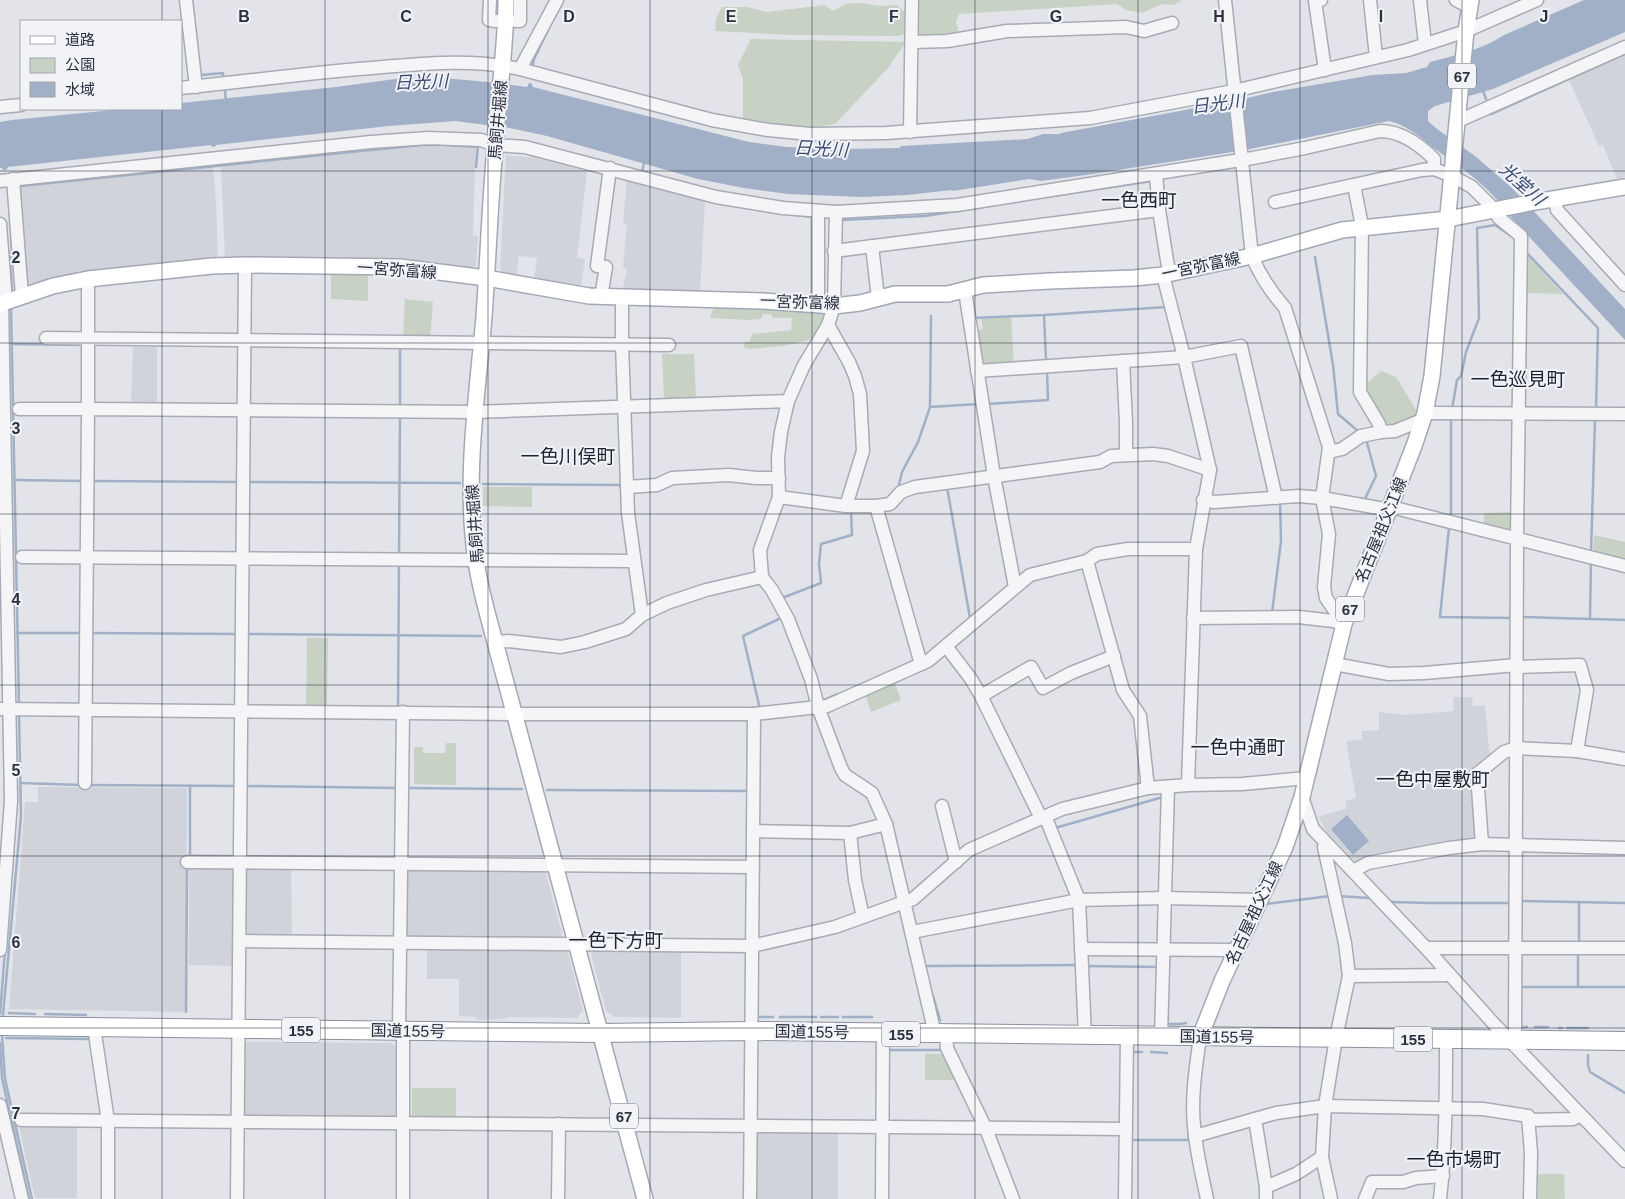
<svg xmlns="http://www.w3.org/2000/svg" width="1625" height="1199" viewBox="0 0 1625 1199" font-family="Arial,'Noto Sans JP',sans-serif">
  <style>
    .built { fill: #d1d3db }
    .green { fill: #c7d2c4 }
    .water { fill: #a1b0c6 }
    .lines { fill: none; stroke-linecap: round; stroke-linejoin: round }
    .stream { stroke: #a1b0c6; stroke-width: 2.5 }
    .minor-casing { stroke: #a8abb3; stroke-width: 15 }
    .major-casing { stroke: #a3a8b4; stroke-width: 18 }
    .highway-casing { stroke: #8b919e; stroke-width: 20 }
    .minor { stroke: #f5f5f8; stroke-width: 12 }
    .major { stroke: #fff; stroke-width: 15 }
    .highway { stroke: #fff; stroke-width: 18 }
    .grid { fill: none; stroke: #2c3140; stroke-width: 1; stroke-opacity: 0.55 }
    .labels { text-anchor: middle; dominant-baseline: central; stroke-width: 4; stroke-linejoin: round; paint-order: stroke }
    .shield { fill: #f2f3f7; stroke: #676b77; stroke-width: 1 }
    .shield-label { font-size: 15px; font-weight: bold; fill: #2c3140 }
    .street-label { font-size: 16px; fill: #2c3140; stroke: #f2f3f7 }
    .water-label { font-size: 18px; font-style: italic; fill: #3a4d70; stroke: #f2f3f7 }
    .quarter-label { font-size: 19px; fill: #1e2331; stroke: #f2f3f7 }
    .grid-label { font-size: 16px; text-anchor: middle; font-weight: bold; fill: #2c3140; stroke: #f2f3f7; stroke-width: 4; stroke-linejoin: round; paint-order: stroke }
  </style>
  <rect width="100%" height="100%" fill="#e2e4e9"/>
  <g class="built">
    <polygon points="1625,55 1625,177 1617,179 1603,145 1599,146 1569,80"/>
    <polygon points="421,146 478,147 475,167 473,235 478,236 476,265 470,271 225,260 221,167"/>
    <polygon points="506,155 532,157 587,171 577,258 585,259 581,288 534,280 537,258 519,256 516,278 505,276 500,269"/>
    <polygon points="213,168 216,202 218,262 23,290 16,187"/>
    <polygon points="627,180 705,201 700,293 622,292 627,269 623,268 627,224 623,223"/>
    <polygon points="133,347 157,347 157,406 131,406"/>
    <polygon points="1453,697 1472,697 1473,706 1485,705 1490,760 1474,774 1478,837 1474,841 1449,843 1355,861 1327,832 1318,817 1347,808 1345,801 1356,798 1346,741 1362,740 1362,731 1379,730 1379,712 1403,715 1454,711"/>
    <polygon points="38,787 187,788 185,1012 9,1009 25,802 38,802"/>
    <polygon points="291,865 292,935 245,935 245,870 249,866"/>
    <polygon points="189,867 234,867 236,966 189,965"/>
    <polygon points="409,869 540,869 546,873 562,934 560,937 404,936 405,872"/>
    <polygon points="427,948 563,949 568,953 583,1011 577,1018 509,1017 504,1019 478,1020 475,1017 459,1016 459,979 427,979"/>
    <polygon points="594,950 681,950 681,1018 615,1017 606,1011 591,954"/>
    <polygon points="243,1042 392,1043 396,1048 395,1115 391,1119 247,1119 243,1114"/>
    <polygon points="19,1127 77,1128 77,1198 35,1198"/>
    <polygon points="754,1133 838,1133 838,1199 753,1199"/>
  </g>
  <g class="green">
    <polygon points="915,0 1182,0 1174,5 1162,4 1142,13 1126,10 1117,4 959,14 956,22 960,37 914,40"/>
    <polygon points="859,3 880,6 897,5 908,15 906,34 897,36 790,35 715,31 716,19 722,7 747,7 767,12 825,5 833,11 845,4"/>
    <polygon points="751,39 906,42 888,68 835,124 810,128 746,123 743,119 743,79 738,65"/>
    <polygon points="1523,250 1563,294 1523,293"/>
    <polygon points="331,273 368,274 368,301 331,299"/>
    <polygon points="405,299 433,302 430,339 403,338"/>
    <polygon points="714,306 826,311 824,325 809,340 783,346 749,349 744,347 743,342 750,341 752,334 791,330 792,318 772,318 772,315 763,314 761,319 748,320 710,318"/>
    <polygon points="1011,317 1014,364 985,366 980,363 975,330 983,329 981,319"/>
    <polygon points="662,354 694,354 696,400 664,400"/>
    <polygon points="1381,371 1396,377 1418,413 1417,416 1395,426 1385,426 1363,387"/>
    <polygon points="483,487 532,487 532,507 483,506"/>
    <polygon points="1514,512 1511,533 1484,526 1484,513"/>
    <polygon points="1594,535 1625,542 1625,562 1593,555"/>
    <polygon points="307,638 328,638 327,708 306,708"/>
    <polygon points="894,681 901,700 871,712 865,694"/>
    <polygon points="446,743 456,743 456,785 414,784 414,747 423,747 423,753 445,753"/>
    <polygon points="925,1054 946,1054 958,1080 925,1080"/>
    <polygon points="412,1088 456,1088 456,1119 417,1119 412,1115"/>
    <polygon points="1535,1174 1564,1174 1565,1199 1538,1199 1534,1194"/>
  </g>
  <g class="water">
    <path d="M 1584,0 L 1625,0 L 1625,32 L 1493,89 L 1435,106 L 1428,111 L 1428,121 L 1437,129 L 1475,156 L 1512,188 L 1625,309 L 1625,340 L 1509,215 C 1489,186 1463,169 1435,149 C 1421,138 1407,125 1389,121 L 1245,150 L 1093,174 L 1041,181 L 1029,179 L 953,191 L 952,190 L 907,195 L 862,197 L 788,194 L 744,188 L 698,179 L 547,136 L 510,128 L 455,121 L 389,126 L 216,145 L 216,146 L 212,147 L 211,145 L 8,167 L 6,170 L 3,170 L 2,168 L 0,168 L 0,122 L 12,120 L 123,109 L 181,109 L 181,103 L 336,87 L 403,78 L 444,78 L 488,82 L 527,87 L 529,83 L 531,83 L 533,87 L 749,142 L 787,147 L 844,149 L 900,148 L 901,146 L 1028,139 L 1043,134 L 1060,134 L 1061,133 L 1239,100 L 1273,92 L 1373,75 L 1406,73 L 1427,67 L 1430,62 C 1455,55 1482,50 1504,35 Z"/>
    <polygon points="1347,815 1369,841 1353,855 1331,829"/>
  </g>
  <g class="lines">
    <g class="stream">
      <polyline points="533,64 534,59 550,26"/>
      <polyline points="200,72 201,75 223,73 223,77"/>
      <polyline points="225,91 226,102"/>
      <polyline points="1483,91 1486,99"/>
      <polyline points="1491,114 1625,54"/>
      <polyline points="446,145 478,147 476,167"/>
      <polyline points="642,171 645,160"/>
      <polyline points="21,186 421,145 440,145"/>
      <polyline points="1039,198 1152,181"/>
      <polyline points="759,210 778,213"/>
      <polyline points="796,215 813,217"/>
      <polyline points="841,220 925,216 1021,201"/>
      <polyline points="11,235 12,250 10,257 12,292"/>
      <polyline points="1526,252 1598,328 1596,410"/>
      <polyline points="1315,257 1333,365 1338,414 1358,431"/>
      <polyline points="11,307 19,706"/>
      <polyline points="1044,315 1046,360"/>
      <polyline points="974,318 1044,315 1166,307"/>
      <polyline points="12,344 84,345"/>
      <polyline points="987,404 1048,400 1047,371"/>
      <polyline points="930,407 978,404"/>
      <polyline points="400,408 400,347"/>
      <polyline points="1452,409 1457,380 1461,376 1466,352 1479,318 1477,228 1495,225 1514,238"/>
      <polyline points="1451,419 1451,517"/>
      <polyline points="14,480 83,481"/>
      <polyline points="93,481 239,482"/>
      <polyline points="248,482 460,483"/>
      <polyline points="483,484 621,485 621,483"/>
      <polyline points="947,487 970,618"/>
      <polyline points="898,489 902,472 918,442 930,407 931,316"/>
      <polyline points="1364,501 1376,476 1366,439"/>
      <polyline points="1431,523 1449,528 1440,617 1512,618"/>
      <polyline points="1591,553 1595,419"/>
      <polyline points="399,554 400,415"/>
      <polyline points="782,598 821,583 819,564 821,544 852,535 851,511"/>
      <polyline points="1272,613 1281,541 1280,502"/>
      <polyline points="1521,617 1625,620"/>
      <polyline points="1590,618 1591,562"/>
      <polyline points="17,633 82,633"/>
      <polyline points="90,633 237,634"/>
      <polyline points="247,634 481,636"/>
      <polyline points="824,700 838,694"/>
      <polyline points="398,707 399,564"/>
      <polyline points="760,709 743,636 781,618"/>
      <polyline points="20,783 81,785"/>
      <polyline points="89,785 236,786"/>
      <polyline points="245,786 397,788"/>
      <polyline points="406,788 522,789"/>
      <polyline points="547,790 749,791"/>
      <polyline points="1175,792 1181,792"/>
      <polyline points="1055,828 1163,797"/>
      <polyline points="190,858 190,786"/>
      <polyline points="12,868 17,796 16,739"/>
      <polyline points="1338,896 1369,898"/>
      <polyline points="1520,901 1625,903"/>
      <polyline points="1391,902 1429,903 1512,903"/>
      <polyline points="1265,904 1330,896"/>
      <polyline points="1579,943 1579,902"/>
      <polyline points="924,966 1076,965"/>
      <polyline points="1086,966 1159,967"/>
      <polyline points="1520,987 1578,987 1578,951"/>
      <polyline points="1578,987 1625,987"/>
      <polyline points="933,996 940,1020"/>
      <polyline points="186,1012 187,867"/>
      <polyline points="9,1013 35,1014"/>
      <polyline points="0,1014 5,951"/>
      <polyline points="45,1014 86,1015"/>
      <polyline points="3,1015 21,816 19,714"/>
      <polyline points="758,1017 773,1017"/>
      <polyline points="780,1017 816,1017"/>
      <polyline points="821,1017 838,1017"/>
      <polyline points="843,1017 872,1017"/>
      <polyline points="1166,1022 1166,1024 1181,1024 1186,1023"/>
      <polyline points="1521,1027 1527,1027"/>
      <polyline points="1535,1027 1548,1027"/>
      <polyline points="1559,1028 1562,1028"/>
      <polyline points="1567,1028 1588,1028"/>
      <polyline points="2,1035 5,1079 32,1199"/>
      <polyline points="6,1038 88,1039"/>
      <polyline points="0,1043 2,1078 29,1199"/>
      <polyline points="889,1050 942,1050"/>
      <polyline points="1131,1052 1142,1052"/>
      <polyline points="1151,1052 1167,1053"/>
      <polyline points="1588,1055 1588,1065 1590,1072 1625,1093"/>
      <polyline points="1130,1140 1189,1140"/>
    </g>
    <defs>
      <g id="minor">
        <polyline points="186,0 196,87"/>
        <polyline points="490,0 489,20 496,21"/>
        <path d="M 1225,0 L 1252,256 C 1260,276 1271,292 1285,308 L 1329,447 L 1322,498 L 1329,534 L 1324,587 L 1326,598 L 1344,624"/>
        <polyline points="1321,0 1315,1 1325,70"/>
        <polyline points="1370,0 1376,57"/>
        <polyline points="1420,0 1425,44"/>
        <polyline points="1456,0 1469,7"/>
        <polyline points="515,21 520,21 520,0"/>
        <polyline points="912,42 947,41 1007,31 1126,27 1144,31 1172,23"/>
        <polyline points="520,69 557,0"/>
        <path d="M 181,88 C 249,81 316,72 383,67 C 431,63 473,59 520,69 L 712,120 L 768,130 L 810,134 L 886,133 L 1090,118 L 1234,91 L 1408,50 L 1466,31 L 1537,0"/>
        <polyline points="0,107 21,105"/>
        <polyline points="1458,121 1625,47"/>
        <polyline points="910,132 912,0"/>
        <polyline points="1156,174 1159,210 1169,273"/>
        <polyline points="13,179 22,296"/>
        <path d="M 0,181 L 371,142 L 428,138 L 481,140 L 495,145 L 525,147 L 716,197 L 783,208 L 836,212 L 957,205 L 1253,158 L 1305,148 L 1380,131 C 1401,131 1420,145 1434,159 L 1434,169 L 1452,176 L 1472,187 L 1495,210 L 1498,217 L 1521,236 L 1517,538 L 1515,1040"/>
        <polyline points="1354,185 1362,226 1360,392 1379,424 1381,432"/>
        <polyline points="1555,198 1557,210 1625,285"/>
        <polyline points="1275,202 1422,170 1434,169"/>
        <polyline points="836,212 834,306 828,325 804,365 788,401 781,432 778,457 779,497 760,550 762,577 772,590 788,619 811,679 818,707 841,768 845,775 872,793 886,824 935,1034"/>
        <polyline points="0,224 6,302"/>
        <polyline points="872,246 878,298"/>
        <polyline points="834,251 1159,210"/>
        <polyline points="1163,275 1184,357 1210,470 1196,549 1188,785"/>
        <polyline points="965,291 994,476 1015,587"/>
        <polyline points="601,297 606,267 597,266 610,168"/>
        <polyline points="622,298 622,344 628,513 642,615"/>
        <polyline points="818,305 818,211"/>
        <polyline points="828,325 849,362 855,376 860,394 863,451 846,506"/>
        <polyline points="46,338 669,345"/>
        <polyline points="1123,361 1126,422 1126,455"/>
        <polyline points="977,371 1184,357 1241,346 1276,498"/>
        <polyline points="19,409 88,409 88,279"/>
        <polyline points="1425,413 1625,414"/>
        <polyline points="1329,452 1342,449 1361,436 1381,432 1395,431 1422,420"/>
        <polyline points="627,487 657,485 672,478 729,475 756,478 779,478"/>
        <polyline points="779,497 846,506 876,506 890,504 901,492 915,487 1100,462 1111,456 1153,454 1168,456 1210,470"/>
        <polyline points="1203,500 1214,502 1299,496 1322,498 1390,510"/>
        <polyline points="876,506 921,664"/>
        <polyline points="1391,507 1625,566"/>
        <polyline points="22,557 634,561"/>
        <polyline points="1087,561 1123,690 1140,716 1148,788"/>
        <polyline points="1193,618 1299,617 1333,621 1344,624"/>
        <polyline points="495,642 509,641 561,647 585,642 626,629 642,615 667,603 706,590 762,577"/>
        <polyline points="946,646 971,679 981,696 1041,818"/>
        <polyline points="1334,664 1389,674 1424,673 1517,665"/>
        <polyline points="1517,667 1580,665 1587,690 1577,751"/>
        <polyline points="981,696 1031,667 1043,688 1071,673 1114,656"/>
        <polyline points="0,709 514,714 754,714 818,707 827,706 928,661 1030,575 1087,561 1097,554 1128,549 1196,549"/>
        <polyline points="85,783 88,409 475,412 788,401"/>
        <polyline points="1302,797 1313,829 1426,948 1494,1024 1625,1161"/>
        <polyline points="942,806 956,862"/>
        <polyline points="1045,816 1079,900 1085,1036"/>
        <polyline points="753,831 850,833 886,824"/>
        <polyline points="850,833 855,880 863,917"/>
        <polyline points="1482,844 1477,774 1504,752 1516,748 1577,751 1625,759"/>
        <polyline points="187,862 753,867"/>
        <polyline points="1353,871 1368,863 1449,848 1482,844 1625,848"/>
        <polyline points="912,932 1079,900 1164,898 1261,900"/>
        <polyline points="240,941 752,946 835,927 913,899 969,850 1062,809 1148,788 1188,785 1242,784 1306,778"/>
        <polyline points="1426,948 1625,948"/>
        <polyline points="1081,949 1237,950"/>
        <polyline points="0,950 11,801 2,303"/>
        <polyline points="1349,976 1450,975"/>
        <polyline points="94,1027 108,1121 108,1199"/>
        <polyline points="399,1031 403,712"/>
        <polyline points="946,1034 947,1048 986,1129 1013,1199"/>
        <polyline points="1161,1037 1168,787"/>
        <path d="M 1200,1037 C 1196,1066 1191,1097 1194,1126 C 1196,1151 1202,1175 1207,1199"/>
        <polyline points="0,1105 22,1199"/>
        <polyline points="1255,1119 1266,1187"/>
        <polyline points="21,1120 1126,1129"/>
        <polyline points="1528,1120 1573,1119 1581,1115"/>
        <polyline points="1195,1136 1276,1113 1325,1106 1483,1109 1528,1116 1531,1153 1530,1199"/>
        <polyline points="1322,1157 1331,1199"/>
        <polyline points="237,1199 245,265"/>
        <polyline points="403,1199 403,1031"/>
        <polyline points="558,1199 559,1124"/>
        <polyline points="750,1199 754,714"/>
        <polyline points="882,1199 883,1033"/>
        <polyline points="1125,1199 1127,1036"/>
        <polyline points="1266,1199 1266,1187 1296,1174 1322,1157 1325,1106 1336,1038 1349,976 1345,943 1324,847 1326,843"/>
        <polyline points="1365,1199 1372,1182 1403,1182 1416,1178 1443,1176"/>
        <path d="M 1440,1199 C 1446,1146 1446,1092 1446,1039"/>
      </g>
      <g id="major">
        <path d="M 506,0 C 506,49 498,98 495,147 C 490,203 488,260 484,317 C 477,397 464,481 476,561 C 480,589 488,616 495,642 L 645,1199"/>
        <polyline points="0,304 53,286 88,279 212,266 245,265 400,267 486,278 589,296 762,301 834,306 860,303 895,294 948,294 983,285 1050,281 1134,278 1163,275 1252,256 1342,230 1448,219 1535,202 1625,187"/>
        <polyline points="1200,1037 1222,981 1285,847 1302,797 1344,624 1414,446 1425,413 1432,376 1466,31 1471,0"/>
      </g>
      <polyline id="highway" points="0,1026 601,1033 752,1031 1625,1041"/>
    </defs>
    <use href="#minor" class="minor-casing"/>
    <use href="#major" class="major-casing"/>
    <use href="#highway" class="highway-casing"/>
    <use href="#minor" class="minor"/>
    <use href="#major" class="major"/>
    <use href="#highway" class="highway"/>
  </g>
  <path class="grid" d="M 162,0 L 162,21M 325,0 L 325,1199M 488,0 L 488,1199M 650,0 L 650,1199M 812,0 L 812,1199M 975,0 L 975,1199M 1138,0 L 1138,1199M 1300,0 L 1300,1199M 1462,0 L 1462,1199M 162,109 L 162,1199M 0,171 L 1625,171M 0,343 L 1625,343M 0,514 L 1625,514M 0,685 L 1625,685M 0,856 L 1625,856M 0,1028 L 1625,1028"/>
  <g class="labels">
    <g class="shield">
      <rect x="1448" y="63.5" width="28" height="25" rx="4"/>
      <rect x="1336" y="596.5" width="28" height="25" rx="4"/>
      <rect x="282" y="1017.5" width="38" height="25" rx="4"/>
      <rect x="882" y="1021.5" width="38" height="25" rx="4"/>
      <rect x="1394" y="1026.5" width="38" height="25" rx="4"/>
      <rect x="610" y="1103.5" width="28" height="25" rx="4"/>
    </g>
    <g class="shield-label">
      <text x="1462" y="76">67</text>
      <text x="1350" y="609">67</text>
      <text x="301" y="1030">155</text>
      <text x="901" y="1034">155</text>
      <text x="1413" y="1039">155</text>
      <text x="624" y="1116">67</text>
    </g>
    <g class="street-label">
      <text transform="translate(498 120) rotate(-85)">馬飼井堀線</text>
      <text transform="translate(1201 266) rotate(-12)">一宮弥富線</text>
      <text transform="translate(397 270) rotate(4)">一宮弥富線</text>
      <text transform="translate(800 302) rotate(2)">一宮弥富線</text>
      <text transform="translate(475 524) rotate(-94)">馬飼井堀線</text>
      <text transform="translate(1381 530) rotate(-68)">名古屋祖父江線</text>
      <text transform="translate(1254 913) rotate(-65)">名古屋祖父江線</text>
      <text transform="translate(408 1031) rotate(1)">国道155号</text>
      <text transform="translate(812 1032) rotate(1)">国道155号</text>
      <text transform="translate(1217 1037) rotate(1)">国道155号</text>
    </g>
    <g class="water-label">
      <text transform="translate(421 82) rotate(-2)">日光川</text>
      <text transform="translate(1218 104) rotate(-7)">日光川</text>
      <text transform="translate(821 149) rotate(3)">日光川</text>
      <text transform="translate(1522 184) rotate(42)">光堂川</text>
    </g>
    <g class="quarter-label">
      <text x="1139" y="200">一色西町</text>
      <text x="1518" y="379">一色巡見町</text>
      <text x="568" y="456">一色川俣町</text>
      <text x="1238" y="747">一色中通町</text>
      <text x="1433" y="779">一色中屋敷町</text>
      <text x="616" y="940">一色下方町</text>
      <text x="1454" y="1159">一色市場町</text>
    </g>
  </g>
  <g class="grid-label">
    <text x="244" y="22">B</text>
    <text x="406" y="22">C</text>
    <text x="569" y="22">D</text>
    <text x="731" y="22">E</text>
    <text x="894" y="22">F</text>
    <text x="1056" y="22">G</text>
    <text x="1219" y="22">H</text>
    <text x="1381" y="22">I</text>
    <text x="1544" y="22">J</text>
    <text x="16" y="263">2</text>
    <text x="16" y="434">3</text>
    <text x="16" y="605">4</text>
    <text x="16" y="776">5</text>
    <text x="16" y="948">6</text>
    <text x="16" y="1119">7</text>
  </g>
  <rect x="20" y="20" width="162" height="90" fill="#f2f3f7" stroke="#a3a5ae"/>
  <rect x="30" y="36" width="25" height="8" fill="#ffffff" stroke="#a3a5ae"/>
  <text x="65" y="45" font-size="15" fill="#2c3140">道路</text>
  <rect x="30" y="58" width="25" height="15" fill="#c7d2c4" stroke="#a3a5ae"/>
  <text x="65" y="70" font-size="15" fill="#2c3140">公園</text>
  <rect x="30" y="82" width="25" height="15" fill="#a1b0c6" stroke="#a3a5ae"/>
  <text x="65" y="95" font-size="15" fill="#2c3140">水域</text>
</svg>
